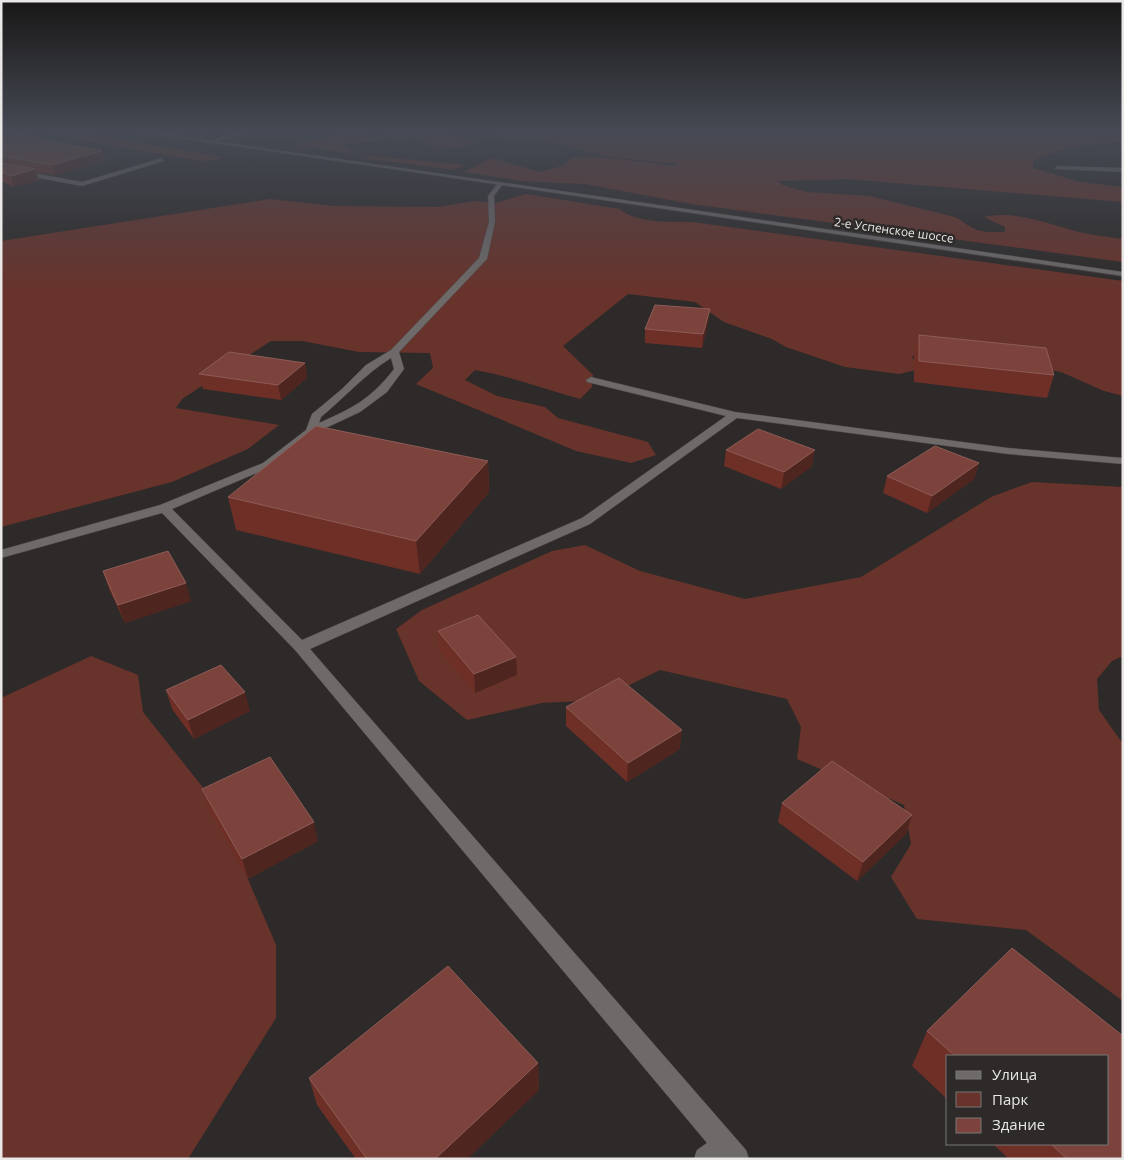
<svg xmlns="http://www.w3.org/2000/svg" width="1124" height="1160" viewBox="0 0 1124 1160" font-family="'Open Sans',sans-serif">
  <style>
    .green { fill: #68332b }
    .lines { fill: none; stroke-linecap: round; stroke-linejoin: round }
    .service-casing { stroke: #494545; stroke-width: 1 }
    .minor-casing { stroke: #494545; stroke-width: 1 }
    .secondary-casing { stroke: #494545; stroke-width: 1 }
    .service { fill: #6f6a6a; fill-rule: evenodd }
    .minor { fill: #6f6a6a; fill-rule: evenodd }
    .secondary { fill: #6f6a6a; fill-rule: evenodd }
    .wall { fill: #6e2f27 }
    .shaded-wall { fill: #4f251f }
    .building { fill: #7c433c; stroke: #8d5c57 }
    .labels { text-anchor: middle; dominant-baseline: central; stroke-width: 5; stroke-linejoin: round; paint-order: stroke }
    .far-street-label { font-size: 12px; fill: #eae7e7; stroke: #2d2a29 }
  </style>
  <rect width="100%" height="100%" fill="#2d2a29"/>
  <g class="green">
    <polygon points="21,130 62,130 223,157 215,160 200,161"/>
    <polygon points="162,130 241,130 204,136"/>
    <path d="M 349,130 L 408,130 L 473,139 L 475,141 C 461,154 438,146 422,143 L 429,139 L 427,136 L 395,137 L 347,132 Z"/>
    <path d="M 466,130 L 1123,130 L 1123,142 C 1091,142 1062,148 1033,161 L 1033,168 L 1080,182 L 1123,187 L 1123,202 L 848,179 L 778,181 L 782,185 L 806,192 L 869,196 L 955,217 C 962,220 967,226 973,228 C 982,233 995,232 1005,232 L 1005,227 L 984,217 C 1018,209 1055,227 1088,234 C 1099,236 1111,237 1123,239 L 1123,262 L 692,204 L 585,184 L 522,181 L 464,172 L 492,158 L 540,172 L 565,165 C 567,161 569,159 574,158 C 596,154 649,163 673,166 L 679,164 L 609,157 L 550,141 L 511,138 Z"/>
    <polygon points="338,135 362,135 385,140 341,144 343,147 351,150 349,153 291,145"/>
    <polygon points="372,156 466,165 454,170 363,158"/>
    <path d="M 526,194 L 620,209 C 634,223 672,222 692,222 L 1123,281 L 1123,396 L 1104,391 L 1061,372 L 945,348 L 922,350 L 912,357 L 920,369 L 899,374 L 845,367 L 786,347 L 772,339 L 724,322 L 695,302 L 628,294 L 563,346 L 593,375 L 592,387 L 580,399 C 545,389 510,376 475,370 L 465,380 L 497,396 L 545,407 L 558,418 L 648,442 L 656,455 L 631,463 L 576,451 L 416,384 L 433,368 L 430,353 L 359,352 L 302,341 L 271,341 L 182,399 L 176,408 L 279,425 L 248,449 L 172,482 L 1,527 L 1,241 L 270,199 L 334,206 L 439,207 L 474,201 L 495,203 Z"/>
    <polygon points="1032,482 1123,487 1123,656 1112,661 1097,679 1099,710 1123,744 1123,1001 1026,930 917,919 891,877 911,844 904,805 797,759 801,727 787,699 660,670 599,700 542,703 467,720 419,681 396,629 422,610 552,551 585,545 640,571 745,599 861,577 991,497"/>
    <polygon points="91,656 138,675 143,712 216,804 276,945 276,1018 188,1159 1,1159 1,698"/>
  </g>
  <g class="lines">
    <defs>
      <g id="service">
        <polygon points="245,130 254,130 208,144 205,142"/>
        <polygon points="162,158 164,161 82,186 1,171 1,167 82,182"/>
        <polygon points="1057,166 1123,168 1123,172 1055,169"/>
      </g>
      <path id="minor" d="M 498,183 L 503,184 L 494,196 L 495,222 L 487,259 L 399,352 L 404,369 L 387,392 L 360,412 L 315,433 L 271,467 L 172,509 L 302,640 L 582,518 L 726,416 L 587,382 L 586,380 L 591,377 L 735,412 L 1008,448 L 1123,458 L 1123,464 L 1008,454 L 737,418 L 590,524 L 310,649 L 746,1150 L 749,1159 L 694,1159 L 697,1150 L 707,1143 L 295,650 L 162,513 L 1,558 L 1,550 L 160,505 L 263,463 L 306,430 L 312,414 L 342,389 L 366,365 L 391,350 L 479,258 L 489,222 L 488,196 ZM 391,358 L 394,369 C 371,399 353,408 319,423 L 321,417 C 344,398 365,374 391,358 Z"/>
      <polygon id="secondary" points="125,130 138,130 1123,272 1123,276"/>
    </defs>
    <use href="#service" class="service-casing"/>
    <use href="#minor" class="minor-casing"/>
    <use href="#secondary" class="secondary-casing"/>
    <use href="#service" class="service"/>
    <use href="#minor" class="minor"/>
    <use href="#secondary" class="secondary"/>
  </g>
  <g class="wall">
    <polygon points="1,131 102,151 105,161 55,175 36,172 39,180 14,187 1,181"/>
    <polygon points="708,323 702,348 645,343 645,329"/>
    <polygon points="919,335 1054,375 1047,398 914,382 914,356"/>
    <polygon points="305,363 307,378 281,400 203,389 199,374"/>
    <polygon points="726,450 812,466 781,489 724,466"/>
    <polygon points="488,461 489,492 420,574 236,530 228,497"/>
    <polygon points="979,463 974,479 927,513 883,493 887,476"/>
    <polygon points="103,571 191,601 125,623 109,589"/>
    <polygon points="438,631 516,657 517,675 475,693 439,650"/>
    <polygon points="166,690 250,711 194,739 172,709"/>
    <polygon points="566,707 680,749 627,782 566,726"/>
    <polygon points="202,789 318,841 248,879 208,808"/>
    <polygon points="782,803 912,815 906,834 857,881 778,822"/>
    <polygon points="1012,948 1123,1036 1123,1159 1009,1159 993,1144 1108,1144 1108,1056 948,1056 948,1100 912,1066 927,1031"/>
    <polygon points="538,1063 539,1090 467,1159 356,1159 317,1105 309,1078"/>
  </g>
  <g class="shaded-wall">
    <polygon points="102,151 105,161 55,175 52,165"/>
    <polygon points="35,169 39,180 14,187 11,176"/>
    <polygon points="710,309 708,323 702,348 703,334"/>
    <polygon points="305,363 307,378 281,400 278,385"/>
    <polygon points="815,450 812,466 781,489 784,472"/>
    <polygon points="488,461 489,492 420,574 416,541"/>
    <polygon points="979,463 974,479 927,513 932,496"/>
    <polygon points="186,583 191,601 125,623 118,605"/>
    <polygon points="516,657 517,675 475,693 474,674"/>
    <polygon points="245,692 250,711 194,739 188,720"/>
    <polygon points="682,730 680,749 627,782 628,763"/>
    <polygon points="912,815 906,834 857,881 863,862"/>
    <polygon points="314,822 318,841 248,879 242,859"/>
    <polygon points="538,1063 539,1090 467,1159 435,1159"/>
  </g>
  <g class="building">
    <polygon points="1,131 102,151 52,165 1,156"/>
    <polygon points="1,163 35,169 11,176 1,172"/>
    <polygon points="655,305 710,309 703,334 645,329"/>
    <polygon points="919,335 1046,348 1054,375 919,361"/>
    <polygon points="229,352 305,363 278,385 199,374"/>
    <polygon points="316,426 488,461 416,541 228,497"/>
    <polygon points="758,429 815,450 784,472 726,450"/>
    <polygon points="935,446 979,463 932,496 887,476"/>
    <polygon points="168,551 186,583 118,605 103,571"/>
    <polygon points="478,615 516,657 474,674 438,631"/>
    <polygon points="221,665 245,692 188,720 166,690"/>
    <polygon points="619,678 682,730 628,763 566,707"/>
    <polygon points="270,757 314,822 242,859 202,789"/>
    <polygon points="832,761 912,815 863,862 782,803"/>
    <polygon points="1012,948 1123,1036 1123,1159 1067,1159 1051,1144 1108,1144 1108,1056 955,1056 927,1031"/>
    <polygon points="448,966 538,1063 435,1159 367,1159 309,1078"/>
  </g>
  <linearGradient id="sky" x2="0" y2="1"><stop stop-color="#191717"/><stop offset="0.45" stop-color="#464a54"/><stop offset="1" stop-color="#464a54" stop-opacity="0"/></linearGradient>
  <rect width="1124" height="292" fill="url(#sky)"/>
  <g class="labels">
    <g class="far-street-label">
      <text transform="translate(894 230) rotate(8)">2-е Успенское шоссе</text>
    </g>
  </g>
  <rect width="1124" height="1160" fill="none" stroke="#eae7e7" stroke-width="5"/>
  <rect x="946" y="1055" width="162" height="90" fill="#2d2a29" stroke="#797675"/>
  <rect x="956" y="1071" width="25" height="8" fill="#6f6a6a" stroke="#797675"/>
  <text x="992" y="1080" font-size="15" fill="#eae7e7">Улица</text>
  <rect x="956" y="1092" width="25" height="15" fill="#68332b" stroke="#797675"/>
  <text x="992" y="1105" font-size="15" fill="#eae7e7">Парк</text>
  <rect x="956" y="1118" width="25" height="15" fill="#7c433c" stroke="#797675"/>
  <text x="992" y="1130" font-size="15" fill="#eae7e7">Здание</text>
</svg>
